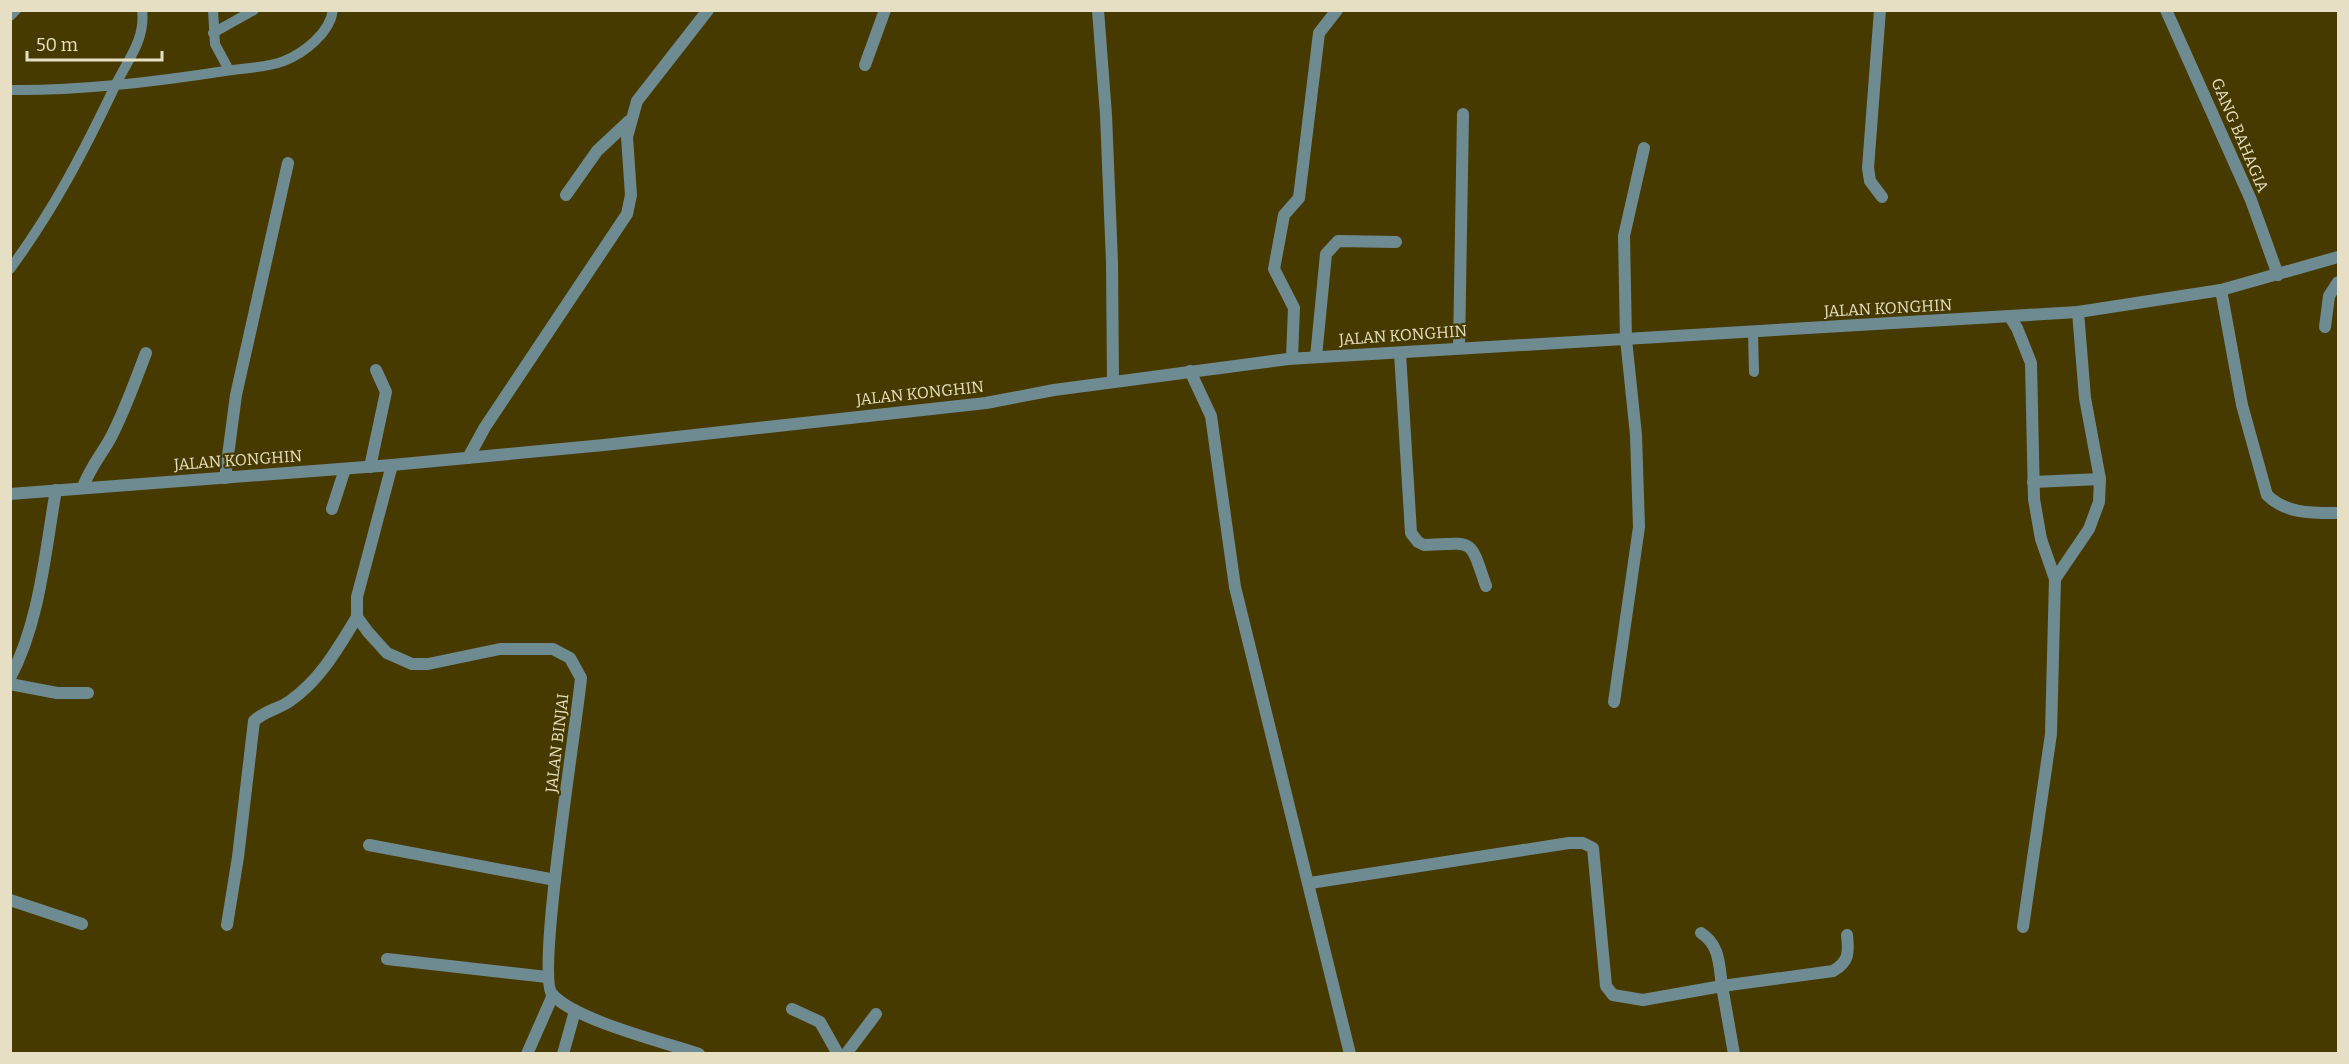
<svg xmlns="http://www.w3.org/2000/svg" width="2349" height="1064" viewBox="0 0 2349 1064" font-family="Bitter,serif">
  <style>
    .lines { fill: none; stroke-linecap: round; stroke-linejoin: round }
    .service { stroke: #6f8b92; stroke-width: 10 }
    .minor { stroke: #6f8b92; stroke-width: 12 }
    .tertiary { stroke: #6f8b92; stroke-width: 12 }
    .labels { text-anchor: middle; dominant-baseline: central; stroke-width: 4.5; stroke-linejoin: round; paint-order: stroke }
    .street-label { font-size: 16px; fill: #e6dfc4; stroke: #473a00 }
  </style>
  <rect width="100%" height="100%" fill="#473a00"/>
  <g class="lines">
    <g class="service">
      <polyline points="213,10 215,44 229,70"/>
      <polyline points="10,16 16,10"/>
      <polyline points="213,33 254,10"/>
      <path d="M 10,90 C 82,91 155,82 225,71 C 244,68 267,68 284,61 C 304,53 330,33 333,10"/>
      <path d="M 10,269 C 54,209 83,153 115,86 C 127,61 146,39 142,10"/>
      <polyline points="1753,333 1754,372"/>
    </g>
    <g class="minor">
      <polyline points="1098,10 1106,115 1112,262 1113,382"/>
      <polyline points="1880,10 1868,168 1870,181 1882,197"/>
      <polyline points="2166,10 2251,200 2278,275"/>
      <polyline points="865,65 885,10"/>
      <polyline points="566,195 597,151 629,121"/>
      <path d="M 2221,290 L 2242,405 L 2267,495 C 2286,514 2313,513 2338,513"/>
      <polyline points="2010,317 2017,328 2031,363 2034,499 2041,539 2055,579 2051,734 2023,927"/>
      <polyline points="2325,327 2329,296 2338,282"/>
      <polyline points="1459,348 1463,114"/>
      <path d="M 1400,353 L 1411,533 L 1418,542 L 1424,545 C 1475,543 1469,537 1486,586"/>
      <polyline points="1316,357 1326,254 1338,241 1396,242"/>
      <polyline points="1292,358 1294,308 1274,269 1284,215 1299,198 1319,33 1337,10"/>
      <polyline points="1190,371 1211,416 1235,587 1350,1054"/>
      <polyline points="468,458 485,427 627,214 631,195 627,137 637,101 708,10"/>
      <path d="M 392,465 L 357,597 L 357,617 L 368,632 L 387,653 L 412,664 L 428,664 L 500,649 L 553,649 L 570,658 L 581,678 C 577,722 536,974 552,994 C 574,1020 664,1042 699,1054"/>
      <polyline points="370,467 386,392 376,370"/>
      <polyline points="225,478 236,395 288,163"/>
      <polyline points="2033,482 2100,479"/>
      <path d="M 83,487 C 90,468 101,455 110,439 C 125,411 135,381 146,353"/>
      <polyline points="332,509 345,469"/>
      <polyline points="2055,579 2089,529 2099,502 2100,479 2085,398 2078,312"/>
      <path d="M 10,678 C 40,622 45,552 56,490"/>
      <polyline points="10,684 57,693 88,693"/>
      <polyline points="1614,702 1639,527 1636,435 1626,339 1624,236 1644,148"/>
      <polyline points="369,845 555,880"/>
      <polyline points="1310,883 1569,843 1583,843 1593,848 1606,986 1613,995 1643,1000 1722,986 1734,1054"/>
      <polyline points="10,900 82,924"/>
      <path d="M 227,925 L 238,857 L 254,721 C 264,711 279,709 290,701 C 321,679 338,648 357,617"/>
      <path d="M 1701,933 C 1720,945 1719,965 1722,986 L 1833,971 C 1849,962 1849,953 1847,935"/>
      <polyline points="387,959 547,977"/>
      <polyline points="792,1009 820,1022 838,1054"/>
      <polyline points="527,1054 553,995"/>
      <polyline points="563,1054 575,1011"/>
      <polyline points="846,1054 876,1014"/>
    </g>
    <polyline class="tertiary" points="10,494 392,465 604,445 986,403 1054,390 1288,359 2078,312 2221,290 2338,257"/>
  </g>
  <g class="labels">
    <g class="street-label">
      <text transform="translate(2240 135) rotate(67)">GANG BAHAGIA</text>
      <text transform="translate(1888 308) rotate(-3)">JALAN KONGHIN</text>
      <text transform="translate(1403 335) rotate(-4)">JALAN KONGHIN</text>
      <text transform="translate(920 393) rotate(-6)">JALAN KONGHIN</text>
      <text transform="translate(238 460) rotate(-4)">JALAN KONGHIN</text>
      <text transform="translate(557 743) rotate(-83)">JALAN BINJAI</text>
    </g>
  </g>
  <rect width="2349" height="1064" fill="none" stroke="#e6dfc4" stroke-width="24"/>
  <path d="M27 51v9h135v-9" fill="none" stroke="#e6dfc4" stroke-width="3"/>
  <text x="36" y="51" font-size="18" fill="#e6dfc4" stroke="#473a00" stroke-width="4.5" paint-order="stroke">50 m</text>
</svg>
